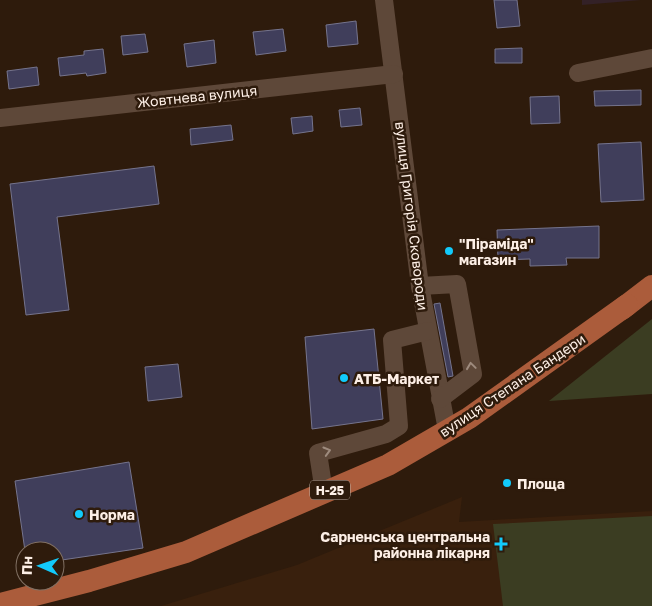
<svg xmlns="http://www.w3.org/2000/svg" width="652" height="606" viewBox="0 0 652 606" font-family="'Golos Text',sans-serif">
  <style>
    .built { fill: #39200d }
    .education { fill: #332127 }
    .green { fill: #3b3d22 }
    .building { fill: #403e5b; stroke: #75748d }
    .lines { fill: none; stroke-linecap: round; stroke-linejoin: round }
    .minor { stroke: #5e4839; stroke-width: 18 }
    .major { stroke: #ab5c3b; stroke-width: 22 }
    .oneway { stroke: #9e8b7e }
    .poi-dot { fill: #12cafb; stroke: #2e1b0c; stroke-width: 2 }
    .labels { text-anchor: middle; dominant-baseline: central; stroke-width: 5; stroke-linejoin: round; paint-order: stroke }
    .shield { fill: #2e1b0c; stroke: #bfafa5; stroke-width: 1 }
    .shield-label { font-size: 12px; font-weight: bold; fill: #fdefe6 }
    .street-label { font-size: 14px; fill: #fdefe6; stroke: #2e1b0c }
    .poi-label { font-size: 14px; font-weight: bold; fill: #fdefe6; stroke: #2e1b0c; text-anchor: start }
  </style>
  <rect width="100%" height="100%" fill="#2e1b0c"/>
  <polygon class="built" points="462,497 459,522 652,511 652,606 161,606 297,565"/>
  <polygon class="education" points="582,0 641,0 582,5"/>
  <g class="green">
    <polygon points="652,319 652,394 549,401"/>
    <polygon points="652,516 652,606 503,606 493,524"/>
  </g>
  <g class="building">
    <polygon points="494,0 517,0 520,26 497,28"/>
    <polygon points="356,21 358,44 328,47 326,25"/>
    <polygon points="283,29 286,51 256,55 253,32"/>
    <polygon points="145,34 148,52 123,55 121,36"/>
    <polygon points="214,40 216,63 187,67 184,44"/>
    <polygon points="522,48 522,63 495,63 495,49"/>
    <polygon points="103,49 106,73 87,76 86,73 60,76 58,58 84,55 84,51"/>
    <polygon points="37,67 39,85 9,89 7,71"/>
    <polygon points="641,90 641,105 595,106 594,91"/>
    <polygon points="559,96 560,123 531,124 530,97"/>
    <polygon points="360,108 362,125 341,127 339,110"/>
    <polygon points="312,116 313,131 293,134 291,118"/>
    <polygon points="231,125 233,140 191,145 190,129"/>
    <polygon points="641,142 644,200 601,202 598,144"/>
    <polygon points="154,166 159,204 57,217 69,310 26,315 10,184"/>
    <polygon points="599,226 599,258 566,258 567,265 530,266 530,259 498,260 497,230"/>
    <polygon points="440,303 453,376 448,377 434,304"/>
    <polygon points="374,329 383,419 312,429 305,337"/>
    <polygon points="178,364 182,397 148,401 145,367"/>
    <polygon points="129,462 143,548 55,561 55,551 25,551 15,481"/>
  </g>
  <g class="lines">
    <g class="minor">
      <polyline points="384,0 420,286 447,430"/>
      <polyline points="578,73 652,58"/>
      <polyline points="0,118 394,74"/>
      <polyline points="420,286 457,284 473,374 440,399"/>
      <polyline points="324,492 318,453 386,434 399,426 392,340 428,331"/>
    </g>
    <g class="major">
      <polyline points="622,309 652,286"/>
      <polyline points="0,604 89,581 186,552 388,465 469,418 627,305"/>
    </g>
  </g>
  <defs><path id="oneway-chevron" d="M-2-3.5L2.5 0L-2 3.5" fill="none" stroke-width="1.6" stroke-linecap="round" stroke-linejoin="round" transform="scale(1.25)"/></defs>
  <g class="oneway">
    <use href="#oneway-chevron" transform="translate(471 366) rotate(-98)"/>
    <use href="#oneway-chevron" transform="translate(327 451) rotate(-16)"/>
  </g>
  <g class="poi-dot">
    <circle cx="449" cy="251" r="5"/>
    <circle cx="344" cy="378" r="5"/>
    <circle cx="507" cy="483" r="5"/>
    <circle cx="79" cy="514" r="5"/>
    <path d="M498.5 536.5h5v5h5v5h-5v5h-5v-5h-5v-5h5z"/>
  </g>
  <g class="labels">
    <rect class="shield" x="310" y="480.5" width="40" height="19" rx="4"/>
    <g class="shield-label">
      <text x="330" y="490">Н-25</text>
    </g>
    <g class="street-label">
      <text transform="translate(197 96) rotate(-6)">Жовтнева вулиця</text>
      <text transform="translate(412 216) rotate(83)">вулиця Григорія Сковороди</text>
      <text transform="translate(512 385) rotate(-34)">вулиця Степана Бандери</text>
    </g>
    <g class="poi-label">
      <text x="459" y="243">"Піраміда"<tspan x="459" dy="16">магазин</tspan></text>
      <text x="354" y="378">АТБ-Маркет</text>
      <text x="517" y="483">Площа</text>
      <text x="89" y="514">Норма</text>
      <text x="490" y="536" text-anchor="end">Сарненська центральна<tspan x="490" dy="16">районна лікарня</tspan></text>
    </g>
  </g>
  <g transform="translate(40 566) rotate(272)"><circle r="24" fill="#2e1b0c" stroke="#817063"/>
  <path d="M0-4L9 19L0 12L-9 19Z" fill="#12cafb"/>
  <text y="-8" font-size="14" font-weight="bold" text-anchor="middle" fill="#fdefe6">Пн</text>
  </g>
</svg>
